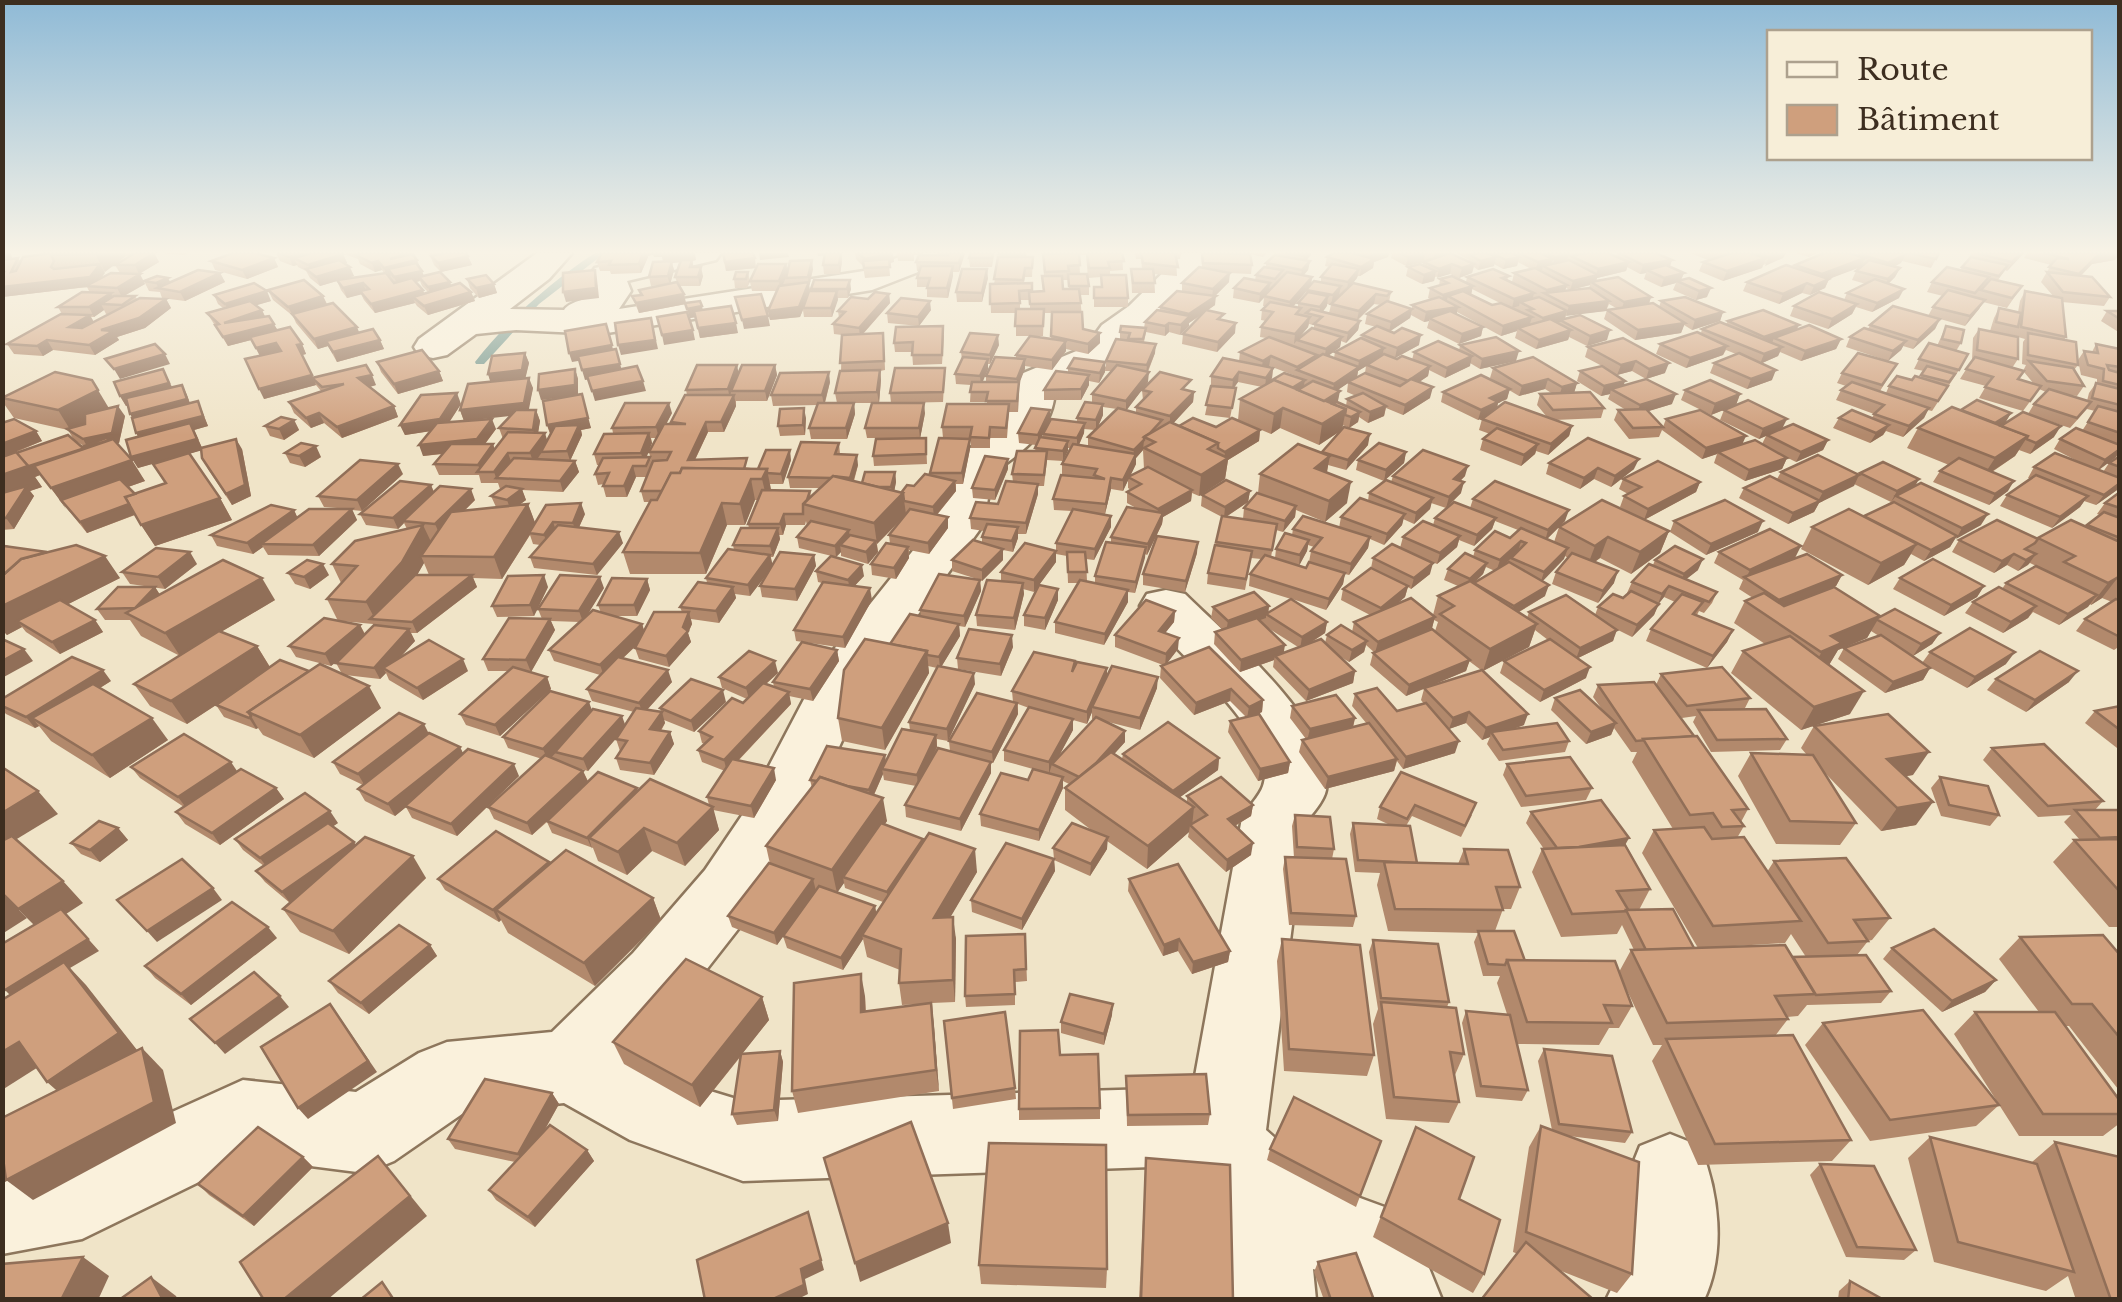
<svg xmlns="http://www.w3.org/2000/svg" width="2122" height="1302" viewBox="0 0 2122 1302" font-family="'Libre Baskerville',serif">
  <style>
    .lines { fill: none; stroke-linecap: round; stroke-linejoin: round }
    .stream { fill: #6f938a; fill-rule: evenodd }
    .minor-casing { stroke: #8d765c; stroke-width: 5 }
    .minor { fill: #faf1dc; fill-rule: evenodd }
    .wall { fill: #b2896c; fill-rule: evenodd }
    .shaded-wall { fill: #916f58 }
    .building { fill: #cf9f7d; stroke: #916f58; stroke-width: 2.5 }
  </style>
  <rect width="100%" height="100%" fill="#f0e4c8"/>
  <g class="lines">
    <path class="stream" d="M 595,253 L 605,253 L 539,304 L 484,364 L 476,364 L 475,362 C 509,319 549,283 595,253 Z"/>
    <defs>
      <g id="minor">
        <path d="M 537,253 L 572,253 L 549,279 L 510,309 L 564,310 C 572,299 588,302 595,291 L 590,275 L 595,268 L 661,253 L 721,253 L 716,260 L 627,281 L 631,291 L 619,309 L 864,271 L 909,253 L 954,253 L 949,260 L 872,290 L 601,334 L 516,330 L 476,334 L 447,355 L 433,358 L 419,355 L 414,347 L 419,339 Z"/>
        <path d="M 1183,253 L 1218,253 L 1155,322 L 1129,341 L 1114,363 L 1055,389 C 1054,428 1023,453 993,472 L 983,525 L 869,682 L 804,823 L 753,910 L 685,997 L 630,1057 L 674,1080 L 743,1101 L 1152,1089 L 1191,1098 L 1242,818 C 1247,808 1260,796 1263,786 C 1281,734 1167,647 1140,606 L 1147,594 L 1166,590 L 1185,594 C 1225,634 1339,728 1326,790 C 1324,801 1312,814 1305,823 L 1266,1130 L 1330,1187 L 1390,1209 L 1429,1268 L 1442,1300 L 1345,1300 L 1330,1274 L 1313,1269 L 1316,1300 L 1226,1300 L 1220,1200 L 1200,1180 L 1152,1167 L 743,1181 L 630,1140 L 564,1103 L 462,1114 L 394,1161 L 365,1173 L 248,1158 L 82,1239 L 2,1254 L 2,1168 L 77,1155 L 243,1080 L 356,1092 L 419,1053 L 447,1042 L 552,1032 L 633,953 L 705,870 L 747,808 L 823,663 L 935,523 L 951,465 L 957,456 L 994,434 L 1013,406 L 1015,383 L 1021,374 L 1086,347 L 1102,325 L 1129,306 Z"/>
        <path d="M 1670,1134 L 1700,1146 C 1719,1193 1726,1253 1704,1300 L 1606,1300 L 1629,1253 L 1628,1176 L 1640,1146 Z"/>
      </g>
    </defs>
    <use href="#minor" class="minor-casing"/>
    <use href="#minor" class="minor"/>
  </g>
  <g class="wall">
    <path d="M 52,253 L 154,253 L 159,262 L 139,274 L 145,284 L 124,296 L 135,296 L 137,299 L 166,299 L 171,308 L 145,328 L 117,337 L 119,340 L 95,355 L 53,350 L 43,356 L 14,354 L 7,344 L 62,314 L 58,307 L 90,293 L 87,287 L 2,297 L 2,260 L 18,258 L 21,262 ZM 126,256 L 129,256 L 115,265 L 120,273 L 101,279 L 104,272 ZM 104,310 L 106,314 L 109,314 L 94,322 L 91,317 L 94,317 Z"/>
    <polygon points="159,253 189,253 184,255"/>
    <path d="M 276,253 L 343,254 L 347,263 L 345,263 L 354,276 L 340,280 L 384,273 L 382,270 L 375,272 L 360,264 L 358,259 L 347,255 L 346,253 L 414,253 L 424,276 L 450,282 L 451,286 L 471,292 L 475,301 L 428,315 L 417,306 L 415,303 L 375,313 L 364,300 L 361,294 L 347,298 L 341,290 L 337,281 L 320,286 L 310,278 L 306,271 L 298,267 L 297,265 L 293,266 L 280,261 ZM 420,281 L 422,286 L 428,292 L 424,293 L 416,282 Z"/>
    <polygon points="429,253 466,253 472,265 441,272 434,265"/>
    <polygon points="602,253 647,253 648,257 641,273 611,274 610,271 600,271 597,262"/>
    <path d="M 653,253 L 696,260 L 692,261 L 694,267 L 703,276 L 700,286 L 679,286 L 684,294 L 686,303 L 703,310 L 738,333 L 700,338 L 695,317 L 690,318 L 686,304 L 639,313 L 632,296 L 640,295 L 639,290 L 661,285 L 651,286 L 649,277 L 663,261 L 662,257 L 654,257 ZM 680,262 L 675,277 L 677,282 L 670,284 L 674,270 L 672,263 Z"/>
    <polygon points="722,253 756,267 786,264 788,271 813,269 809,286 810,291 811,289 851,289 848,298 838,298 832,317 804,317 803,310 800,317 770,320 768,311 777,291 752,291 750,282 747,288 735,288 734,279 748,272 750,281 756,268 726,271"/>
    <polygon points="817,253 846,253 841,253 842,262 840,274 824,274 823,265 824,255 818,256"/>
    <polygon points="855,253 893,253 894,262 889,263 890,276 865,278 863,266 856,259"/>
    <polygon points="897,253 923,253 923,255 938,255 937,253 965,253 959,272 953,272 948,298 927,297 927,287 917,287 917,278 919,271 917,271 916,262 919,255 914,255 914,261 898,261"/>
    <path d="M 1000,253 L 1027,253 L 1026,257 L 1033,257 L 1032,277 L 1025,277 L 1024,283 L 1032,291 L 1043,291 L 1042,276 L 1044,276 L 1043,256 L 1041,253 L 1122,253 L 1123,270 L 1110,271 L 1110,275 L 1128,298 L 1128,307 L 1094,307 L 1094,287 L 1101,287 L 1101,277 L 1088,278 L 1086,255 L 1079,255 L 1080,274 L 1089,286 L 1089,295 L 1080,295 L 1083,329 L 1100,333 L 1100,343 L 1088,354 L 1066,349 L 1066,351 L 1052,370 L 1025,366 L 1019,384 L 1018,412 L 1009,412 L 1007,438 L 990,438 L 990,448 L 971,448 L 970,438 L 943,438 L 942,427 L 987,404 L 987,402 L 970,402 L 971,385 L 956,384 L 955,374 L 962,360 L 961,352 L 999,345 L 990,364 L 988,364 L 988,369 L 982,382 L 986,382 L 986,376 L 1016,358 L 1016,355 L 1051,339 L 1052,313 L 1044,313 L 1043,336 L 1016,336 L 1016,313 L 991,313 L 990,284 L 994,284 ZM 1062,280 L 1068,280 L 1069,289 L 1063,289 ZM 1020,300 L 1030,300 L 1030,309 L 1020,309 Z"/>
    <polygon points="1135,253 1181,253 1180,259 1176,259 1177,276 1154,274 1155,293 1132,293 1131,269 1142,269 1141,259 1136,259"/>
    <path d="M 1201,253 L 1267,253 L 1263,257 L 1250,254 L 1252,265 L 1251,274 L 1229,273 L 1229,282 L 1215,296 L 1215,305 L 1208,310 L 1223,320 L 1235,333 L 1217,352 L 1182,344 L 1183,334 L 1203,314 L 1189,323 L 1189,326 L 1180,335 L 1169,332 L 1165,336 L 1146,332 L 1144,342 L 1155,353 L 1148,372 L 1148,382 L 1143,389 L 1194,392 L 1193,402 L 1173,423 L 1179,426 L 1260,430 L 1259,441 L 1228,460 L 1225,479 L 1199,496 L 1192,493 L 1191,501 L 1163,517 L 1162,524 L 1147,555 L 1145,554 L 1135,593 L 1128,592 L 1128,602 L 1104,645 L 1055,633 L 1055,622 L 1078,583 L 1068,583 L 1067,556 L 1056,554 L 1056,543 L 1072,511 L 1054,510 L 1053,499 L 1062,475 L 1062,464 L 1071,448 L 1068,448 L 1063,461 L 1047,460 L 1044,486 L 1038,486 L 1038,494 L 1026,534 L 1018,534 L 1018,538 L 1013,552 L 1003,550 L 1003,560 L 982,581 L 980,580 L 981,591 L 965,627 L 959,626 L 960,636 L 941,667 L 975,684 L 948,741 L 937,739 L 937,747 L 932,757 L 950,751 L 949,741 L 1013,702 L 1012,691 L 1075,661 L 1075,666 L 1107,668 L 1107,676 L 1157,688 L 1140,730 L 1108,722 L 1125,731 L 1125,742 L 1114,754 L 1122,759 L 1123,754 L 1219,758 L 1218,770 L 1180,797 L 1187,802 L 1187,796 L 1253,805 L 1251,816 L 1235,826 L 1251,855 L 1226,872 L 1188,837 L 1189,832 L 1147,869 L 1107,841 L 1107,849 L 1090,876 L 1054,860 L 1055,871 L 1022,930 L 972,912 L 971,900 L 1054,859 L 1053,848 L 1094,832 L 1065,810 L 1065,788 L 1069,784 L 1063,781 L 1063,788 L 1039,841 L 981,826 L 980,814 L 1028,780 L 1033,769 L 1004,761 L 1004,750 L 1029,708 L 1018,704 L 1018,714 L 993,763 L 991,763 L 991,773 L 961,831 L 906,817 L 905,805 L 916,786 L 884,780 L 883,774 L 874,795 L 887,821 L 884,825 L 923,839 L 924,841 L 977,872 L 950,917 L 956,939 L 955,1002 L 932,1003 L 939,1091 L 798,1113 L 792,1091 L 865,996 L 866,1012 L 924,1004 L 902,1005 L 899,983 L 900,970 L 867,957 L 863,939 L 843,970 L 787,948 L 783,936 L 798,915 L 777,945 L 732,927 L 728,916 L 770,864 L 766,846 L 812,788 L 810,780 L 885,755 L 886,762 L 910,731 L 909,722 L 937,668 L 928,666 L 929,673 L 885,750 L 842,741 L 838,718 L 890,644 L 921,616 L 920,610 L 977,579 L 952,571 L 952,560 L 982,543 L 982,537 L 984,531 L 971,529 L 970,518 L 998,504 L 1013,482 L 1012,474 L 1035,451 L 1036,445 L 1019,443 L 1018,433 L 1050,420 L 1041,437 L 1043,438 L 1043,434 L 1077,422 L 1077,418 L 1092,403 L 1092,394 L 1112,371 L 1105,371 L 1106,361 L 1120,340 L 1120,332 L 1144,328 L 1145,322 L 1160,310 L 1160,307 L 1182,292 L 1182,283 L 1202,267 ZM 1142,390 L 1143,400 L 1136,407 L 1136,413 L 1126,410 ZM 1103,407 L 1117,409 L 1097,429 L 1103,415 ZM 1084,429 L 1095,430 L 1088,437 L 1088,446 L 1079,445 L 1084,433 ZM 1143,450 L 1144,469 L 1130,476 L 1136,464 L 1136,458 ZM 1128,480 L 1128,488 L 1131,490 L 1127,492 L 1127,503 L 1136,508 L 1111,537 L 1111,542 L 1095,576 L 1095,583 L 1087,581 L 1086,559 L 1094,560 L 1111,527 L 1111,516 L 1105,514 L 1111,489 L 1123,491 ZM 1092,712 L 1092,719 L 1094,719 L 1058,758 L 1073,730 L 1073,720 L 1087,724 ZM 844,883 L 845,888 L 883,902 L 876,914 L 875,906 L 837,892 Z"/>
    <path d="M 1275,253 L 1311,253 L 1306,261 L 1310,261 L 1308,270 L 1304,275 L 1312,277 L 1311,284 L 1321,282 L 1321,277 L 1330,267 L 1325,266 L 1327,257 L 1334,253 L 1389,253 L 1388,257 L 1374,262 L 1373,268 L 1360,276 L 1358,276 L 1353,283 L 1391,292 L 1389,302 L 1412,309 L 1412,305 L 1432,300 L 1428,298 L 1430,288 L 1439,286 L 1440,279 L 1466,282 L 1467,277 L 1509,276 L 1507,280 L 1512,282 L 1514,273 L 1531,269 L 1518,262 L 1517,266 L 1503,269 L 1494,264 L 1494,266 L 1478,270 L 1474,267 L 1472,273 L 1459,278 L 1450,274 L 1435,277 L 1434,281 L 1422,284 L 1406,276 L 1408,267 L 1423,265 L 1423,262 L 1406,266 L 1391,258 L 1392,254 L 1389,253 L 1448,253 L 1448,254 L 1468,262 L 1469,260 L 1455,253 L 1512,253 L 1516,255 L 1516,253 L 1608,253 L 1616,256 L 1617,253 L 1616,253 L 1656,253 L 1672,260 L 1670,266 L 1684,273 L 1681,280 L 1707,297 L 1696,300 L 1673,290 L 1676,283 L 1661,287 L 1644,279 L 1646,273 L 1640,274 L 1627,267 L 1626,271 L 1597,278 L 1596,281 L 1651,297 L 1649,304 L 1659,307 L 1661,301 L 1723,312 L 1720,321 L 1692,330 L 1684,325 L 1681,333 L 1635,340 L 1604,319 L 1607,310 L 1616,308 L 1609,304 L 1606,311 L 1566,315 L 1565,319 L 1607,340 L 1587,346 L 1569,337 L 1568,340 L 1536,349 L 1515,338 L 1517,331 L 1501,336 L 1457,312 L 1457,314 L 1483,327 L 1481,336 L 1459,344 L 1427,328 L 1429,321 L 1424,322 L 1411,315 L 1410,318 L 1390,331 L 1419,345 L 1395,358 L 1383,354 L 1383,355 L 1397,359 L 1412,360 L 1414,352 L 1459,351 L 1460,345 L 1516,361 L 1480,369 L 1470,363 L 1470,366 L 1445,378 L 1429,370 L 1428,376 L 1419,382 L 1430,398 L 1403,415 L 1386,408 L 1384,416 L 1368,423 L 1359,417 L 1358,422 L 1349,428 L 1343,425 L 1342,429 L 1368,445 L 1346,470 L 1328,465 L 1327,473 L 1347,503 L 1325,522 L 1296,510 L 1295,517 L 1283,532 L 1276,530 L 1271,557 L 1275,558 L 1276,549 L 1292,535 L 1293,529 L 1339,528 L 1341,517 L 1368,501 L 1369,493 L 1391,482 L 1393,476 L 1465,476 L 1460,481 L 1461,493 L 1446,508 L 1431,503 L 1430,509 L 1414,524 L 1403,519 L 1402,525 L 1384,545 L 1370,539 L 1368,548 L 1349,575 L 1345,574 L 1343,584 L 1326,610 L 1292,599 L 1327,622 L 1325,633 L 1309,644 L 1325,643 L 1327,635 L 1352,632 L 1354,622 L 1370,615 L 1341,600 L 1343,589 L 1371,568 L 1373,558 L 1400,548 L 1403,537 L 1433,525 L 1435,518 L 1470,508 L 1473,499 L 1565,521 L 1559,527 L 1636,516 L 1620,507 L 1624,496 L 1628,494 L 1619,489 L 1623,479 L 1700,482 L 1696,492 L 1644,520 L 1669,531 L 1660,553 L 1631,574 L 1600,558 L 1595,562 L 1614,583 L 1598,603 L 1552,584 L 1556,572 L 1568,558 L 1565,556 L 1542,581 L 1545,596 L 1519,612 L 1527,618 L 1529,612 L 1595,615 L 1598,607 L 1623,598 L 1628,594 L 1627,593 L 1632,582 L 1653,565 L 1655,560 L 1698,570 L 1686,579 L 1717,592 L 1712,603 L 1704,613 L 1699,611 L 1697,615 L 1733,630 L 1727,642 L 1707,668 L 1646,641 L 1651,629 L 1675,602 L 1664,597 L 1658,604 L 1654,615 L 1632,637 L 1616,629 L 1613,641 L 1578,658 L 1586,678 L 1540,702 L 1500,673 L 1504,661 L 1548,640 L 1535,630 L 1529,647 L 1483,671 L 1524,725 L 1512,729 L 1569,741 L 1565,752 L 1499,761 L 1487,744 L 1490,737 L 1482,740 L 1466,723 L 1449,729 L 1438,717 L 1455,753 L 1403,769 L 1397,761 L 1394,771 L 1325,789 L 1299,752 L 1302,740 L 1306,739 L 1290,718 L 1292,706 L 1355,718 L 1353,728 L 1367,724 L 1352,706 L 1355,694 L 1397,711 L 1424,704 L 1421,700 L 1424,689 L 1406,696 L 1370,665 L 1373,653 L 1375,653 L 1366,645 L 1364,652 L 1349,662 L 1336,654 L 1355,671 L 1353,683 L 1306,701 L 1273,667 L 1274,660 L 1240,672 L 1214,644 L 1215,632 L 1223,630 L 1211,618 L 1213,607 L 1269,606 L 1268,613 L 1291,599 L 1249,586 L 1250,574 L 1261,559 L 1251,558 L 1245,590 L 1207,584 L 1208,573 L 1222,517 L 1201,506 L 1202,495 L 1250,491 L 1248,502 L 1226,517 L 1243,519 L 1244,508 L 1258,493 L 1260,474 L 1321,453 L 1340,431 L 1319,445 L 1280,428 L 1271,434 L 1238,420 L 1240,399 L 1262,387 L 1238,382 L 1234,388 L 1236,388 L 1230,418 L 1205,415 L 1211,386 L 1211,376 L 1239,361 L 1240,352 L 1266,338 L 1260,337 L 1261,327 L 1266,321 L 1261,320 L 1262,310 L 1266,306 L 1263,306 L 1264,298 L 1259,303 L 1233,298 L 1234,288 L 1255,280 L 1256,275 L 1266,267 L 1266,263 ZM 1590,285 L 1589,288 L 1565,291 L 1566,288 L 1570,290 ZM 1472,289 L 1500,303 L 1492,305 L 1471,295 ZM 1306,292 L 1305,295 L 1298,303 L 1298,308 L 1293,307 ZM 1327,304 L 1331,305 L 1329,313 L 1323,311 ZM 1374,304 L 1381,305 L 1367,314 L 1365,324 L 1376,327 L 1362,335 L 1361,338 L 1335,352 L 1334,358 L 1328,356 L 1340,347 L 1341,341 L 1346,343 L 1358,330 L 1360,321 L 1358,320 ZM 1309,324 L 1314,325 L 1314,329 L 1298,339 L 1308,327 ZM 1269,366 L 1296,376 L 1269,382 L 1272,378 L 1273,368 L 1268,367 ZM 1366,366 L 1365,373 L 1357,377 L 1358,371 ZM 1348,383 L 1347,392 L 1356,396 L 1347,399 L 1346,406 L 1333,404 L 1338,401 L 1337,390 ZM 1495,521 L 1518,530 L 1510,538 L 1475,550 L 1473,557 L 1448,569 L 1444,580 L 1458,586 L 1438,596 L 1433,615 L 1398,603 L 1405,597 L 1408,587 L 1411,589 L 1430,574 L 1413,554 L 1437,564 L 1457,547 L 1459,540 L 1474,546 L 1492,529 ZM 1559,527 L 1554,542 L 1547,539 ZM 1308,545 L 1314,547 L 1311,551 L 1309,562 L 1306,568 L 1299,565 L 1307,551 ZM 1486,567 L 1495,571 L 1474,583 L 1483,574 ZM 1434,620 L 1438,622 L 1435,631 L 1402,641 L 1432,628 ZM 1265,626 L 1298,647 L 1284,652 ZM 1469,661 L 1481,670 L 1428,687 L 1466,671 Z"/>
    <polygon points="1690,253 1786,253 1783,258 1763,265 1762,268 1723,281 1699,271 1703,262 1708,260"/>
    <polygon points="1795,253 1817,253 1809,257"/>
    <polygon points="1824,253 1854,253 1852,253 1859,256 1862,253 1939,253 1931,268 1902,261 1895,266 1900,268 1895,277 1888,284 1899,298 1872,312 1856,307 1852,314 1828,329 1790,316 1794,306 1844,300 1847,293 1866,284 1852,280 1856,271 1863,265 1829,279 1825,288 1810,295 1802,293 1779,304 1743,291 1747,282 1794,267 1795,265"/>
    <polygon points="1972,253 2024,253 2007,271 2005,270 1998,280 2022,286 2007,308 1983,302 1979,309 1965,326 1940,319 1935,329 1913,349 1903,346 1901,350 1888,361 1846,347 1850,337 1868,329 1870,325 1928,316 1933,307 1943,296 1927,292 1932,282 1960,270"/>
    <path d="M 2027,253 L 2120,253 L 2120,259 L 2116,258 L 2115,260 L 2092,264 L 2081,276 L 2110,297 L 2104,306 L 2062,302 L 2066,337 L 2064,340 L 2078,365 L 2074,370 L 2084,386 L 2077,396 L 2069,395 L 2087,401 L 2089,393 L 2096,383 L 2097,383 L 2097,379 L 2081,375 L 2078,360 L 2084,351 L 2092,352 L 2096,344 L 2120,349 L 2120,452 L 2116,457 L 2099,470 L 2103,472 L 2109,463 L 2120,456 L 2120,486 L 2117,490 L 2096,505 L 2084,501 L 2080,507 L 2052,528 L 2000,506 L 2007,495 L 2031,479 L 2028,478 L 2034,467 L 2085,465 L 2054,449 L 2060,439 L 2082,431 L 2095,411 L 2087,409 L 2070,428 L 2040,418 L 2054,437 L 2030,454 L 2019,450 L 2015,456 L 1992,472 L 2008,491 L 1989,505 L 1933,482 L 1940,471 L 1949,465 L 1907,448 L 1918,428 L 1961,410 L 2011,413 L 2005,423 L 2028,414 L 2034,404 L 2046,392 L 2039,389 L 2023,411 L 1979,398 L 1986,386 L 1960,379 L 1972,360 L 1973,338 L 1979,329 L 1990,331 L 1994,318 L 1999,308 L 2018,312 L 2020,301 L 2025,291 L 2054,297 L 2041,282 L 2051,265 L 2024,258 ZM 2018,337 L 2025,339 L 2023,342 L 2022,364 L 2026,365 L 2023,371 L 2012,368 L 2018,359 ZM 2024,372 L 2034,384 L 2019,379 Z"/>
    <polygon points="994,256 992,267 970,267 969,258"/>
    <polygon points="274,258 278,267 247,279 215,270 211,261"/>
    <polygon points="220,273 225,282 185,301 162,298 160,292 149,291 144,281 171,282"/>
    <polygon points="988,278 982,302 957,302 956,292"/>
    <polygon points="467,279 494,284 497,293 479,298 470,288"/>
    <polygon points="268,290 323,296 327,304 359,333 380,340 384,349 337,362 328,346 318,349 296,323 293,316 273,300"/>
    <polygon points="889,294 890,303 863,334 884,342 885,370 880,371 881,380 879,403 891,403 890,393 945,368 943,402 898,403 925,413 920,438 926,438 927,464 874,466 873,456 896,438 867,438 865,428 872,403 850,403 854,403 855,414 847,439 811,439 809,428 817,405 773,406 771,395 830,382 825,403 837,403 835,393 841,371 842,335 834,334 833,324 839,318 838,311 868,299"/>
    <polygon points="214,295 271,301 256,305 262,310 265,316 278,330 302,344 306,354 302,355 313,377 376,385 369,387 394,406 398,417 342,438 324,423 311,428 294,413 289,402 321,391 316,385 264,399 260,356 251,340 228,346 207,313 223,308 218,304"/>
    <polygon points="931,310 919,326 888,323 887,313"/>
    <polygon points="2107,311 2120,311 2120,333 2101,321"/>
    <polygon points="1728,321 1796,330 1841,339 1836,349 1801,361 1780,352 1778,356 1762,363 1772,380 1747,389 1710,373 1714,363 1736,354 1726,350 1723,355 1686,368 1656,354 1660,344 1701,333 1702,329 1726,324"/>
    <polygon points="1946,326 1961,343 1956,351 1963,364 1932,411 1928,410 1924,418 1903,437 1886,431 1883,435 1870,443 1833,428 1839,418 1872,418 1874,414 1836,400 1841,390 1846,386 1837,383 1842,373 1897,364 1880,391 1886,393 1889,386 1920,378 1924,371 1914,369 1919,359 1937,346"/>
    <polygon points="944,335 942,364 913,365 912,352 895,352 894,343"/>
    <polygon points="1623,338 1665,373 1646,379 1632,371 1617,375 1624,385 1672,404 1648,411 1663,427 1666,419 1743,444 1762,444 1766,436 1759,439 1720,420 1724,410 1783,428 1828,440 1823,450 1796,462 1786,457 1787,458 1782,469 1745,481 1714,463 1717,454 1702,459 1662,430 1659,437 1629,439 1614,420 1618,410 1626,410 1608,399 1610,394 1601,396 1577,381 1580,371 1602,366 1585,357 1588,347"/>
    <path d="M 525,353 L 529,363 L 525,378 L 533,388 L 528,410 L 536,410 L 540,421 L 538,432 L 547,440 L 550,434 L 547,425 L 574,396 L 541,400 L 575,369 L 578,379 L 578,395 L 591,428 L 581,430 L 582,435 L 570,461 L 575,461 L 579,472 L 563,492 L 522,490 L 526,500 L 519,505 L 528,504 L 535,523 L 585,514 L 579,527 L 623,543 L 597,575 L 534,568 L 530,557 L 540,545 L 533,544 L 530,535 L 502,579 L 473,578 L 477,587 L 417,633 L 411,633 L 415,641 L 398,659 L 468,671 L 423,700 L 389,680 L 386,673 L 380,679 L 345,675 L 381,708 L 314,758 L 263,735 L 258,728 L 256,729 L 224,717 L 216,705 L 230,696 L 187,724 L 150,706 L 134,684 L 180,656 L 141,636 L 130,620 L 105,620 L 97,609 L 155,587 L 160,595 L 275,600 L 221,632 L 257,646 L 270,667 L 342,674 L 336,663 L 345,655 L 331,666 L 296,657 L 289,646 L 338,621 L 327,599 L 341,583 L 332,564 L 407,529 L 404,523 L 398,529 L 366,525 L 360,514 L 431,485 L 434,492 L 475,500 L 465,510 L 496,507 L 491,496 L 500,489 L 498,483 L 481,483 L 479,475 L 439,475 L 434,464 L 443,454 L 423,456 L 430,431 L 405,435 L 400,425 L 461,404 L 449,422 L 496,429 L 485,444 L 495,449 L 503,439 L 499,428 L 510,415 L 464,421 L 460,410 L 491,382 L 488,374 ZM 424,563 L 429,575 L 417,575 ZM 341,621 L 373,624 L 374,625 L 365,634 L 360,625 Z"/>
    <polygon points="377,362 439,371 443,381 398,394 381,372"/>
    <polygon points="1105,362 1105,372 1099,383 1089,381 1089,385 1081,400 1044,400 1044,390 1068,372 1068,368"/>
    <path d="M 775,365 L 777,375 L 767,401 L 736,401 L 736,406 L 724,432 L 708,432 L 695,460 L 758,469 L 791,460 L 783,484 L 770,484 L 771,491 L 810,491 L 811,497 L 820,488 L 790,488 L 788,477 L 839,443 L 840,454 L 858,465 L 854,481 L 862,483 L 895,472 L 896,482 L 894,491 L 901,493 L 914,486 L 930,475 L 930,473 L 970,439 L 970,449 L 963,484 L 956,484 L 956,491 L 937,515 L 948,528 L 929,554 L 909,550 L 909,558 L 896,579 L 872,575 L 871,564 L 890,544 L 889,535 L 902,519 L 877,544 L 878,552 L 868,564 L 841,556 L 841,552 L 836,557 L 799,548 L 797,537 L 807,526 L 806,521 L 805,525 L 786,525 L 783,535 L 779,535 L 780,539 L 773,557 L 771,557 L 772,565 L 814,555 L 816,566 L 797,601 L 762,597 L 760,586 L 766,575 L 750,596 L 735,594 L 736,598 L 719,623 L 691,619 L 692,624 L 688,633 L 691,642 L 669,667 L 639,659 L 635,648 L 637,645 L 622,659 L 672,682 L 647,710 L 661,712 L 660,708 L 726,702 L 694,732 L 664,720 L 665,723 L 661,731 L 670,732 L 674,744 L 654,775 L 620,770 L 616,758 L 620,751 L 616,739 L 617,737 L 588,771 L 577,768 L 583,771 L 588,781 L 709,805 L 707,797 L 725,771 L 702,762 L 698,750 L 705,744 L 702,743 L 699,731 L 747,699 L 722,688 L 719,677 L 778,673 L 766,684 L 774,687 L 773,682 L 837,650 L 839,661 L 813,701 L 789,696 L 791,704 L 738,761 L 776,780 L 754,818 L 713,810 L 719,830 L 685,866 L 652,851 L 627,875 L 598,861 L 593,848 L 552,833 L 547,822 L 532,835 L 494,819 L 488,807 L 542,759 L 508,748 L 503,737 L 592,710 L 625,725 L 634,712 L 592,701 L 587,689 L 600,675 L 554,661 L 549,650 L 580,622 L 551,621 L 555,630 L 531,672 L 528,672 L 547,677 L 551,689 L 500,736 L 466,725 L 460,714 L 509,671 L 488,671 L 483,659 L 542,619 L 538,609 L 604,588 L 587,615 L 601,613 L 598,605 L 647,579 L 650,590 L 637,616 L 613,616 L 642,624 L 644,631 L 682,612 L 680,607 L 707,583 L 706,578 L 734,550 L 733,545 L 749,528 L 748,524 L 758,500 L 755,500 L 745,525 L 727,525 L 706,574 L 630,574 L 623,552 L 650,502 L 644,502 L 641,491 L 647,477 L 636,477 L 627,497 L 606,497 L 603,486 L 604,484 L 598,485 L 595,474 L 600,465 L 597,465 L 594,454 L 613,433 L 612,428 L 672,413 L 666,424 L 672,424 L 671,422 L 687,395 L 686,390 L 739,373 ZM 651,438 L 656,438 L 649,452 L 652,464 L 650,457 L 646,457 L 652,443 Z"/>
    <path d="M 1493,368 L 1577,383 L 1574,393 L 1604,408 L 1601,418 L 1555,420 L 1572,426 L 1569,436 L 1548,455 L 1536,451 L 1535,454 L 1521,466 L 1480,450 L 1483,439 L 1490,434 L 1479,430 L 1482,419 L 1486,416 L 1478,420 L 1441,402 L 1443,392 L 1499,384 L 1490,378 ZM 1545,389 L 1553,394 L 1540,394 L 1537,405 L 1547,417 L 1497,408 L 1498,403 L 1507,399 L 1509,390 L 1519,396 Z"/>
    <polygon points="182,385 190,403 198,401 208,426 194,430 202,448 242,449 251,496 232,505 208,469 201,450 189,454 220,498 232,520 155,546 135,515 87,533 40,475 35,477 42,487 30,491 34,496 14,529 2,530 2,423 36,431 42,441 12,454 84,446 74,440 68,430 14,418 2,401 2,397 109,408 125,416 119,443 117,444 145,481 128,487 135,494 165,484 153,464 168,459 138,468 131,457 138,437 128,405 126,406 120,396"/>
    <polygon points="1685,390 1740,394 1736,405 1711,415 1681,400"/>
    <polygon points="806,418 805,435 780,436 778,426"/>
    <polygon points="294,420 299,430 284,440 270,436 265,426"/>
    <polygon points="1406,452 1404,463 1384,481 1356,470 1358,460"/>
    <polygon points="285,453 321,457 305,467 290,463"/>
    <polygon points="1549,463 1634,469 1611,487 1594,479 1580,489 1546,474"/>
    <polygon points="1008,469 995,500 973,498 972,488"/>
    <polygon points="1781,472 1859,475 1860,473 1916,485 1981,525 1955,538 1950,547 1924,561 1911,554 1904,565 1868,585 1801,549 1812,527 1864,517 1893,501 1891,502 1854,484 1819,503 1814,512 1788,524 1739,498 1744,488 1777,479"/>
    <polygon points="403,474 362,511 352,510 357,520 319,556 268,555 263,547 253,554 217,546 211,535 294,510 297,517 350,509 324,507 318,496"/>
    <polygon points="2120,492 2120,646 2114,650 2076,631 2085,619 2112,602 2102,598 2091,605 2090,604 2059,625 2033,612 2028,618 2003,633 1965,613 1973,602 2002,589 2006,583 2055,575 2030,563 2018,571 2007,565 1994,573 1952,552 1959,540 2038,539 2086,526 2100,515 2097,514 2105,503"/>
    <polygon points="1674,521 1758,532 1706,555 1670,532"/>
    <polygon points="2,544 120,578 68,604 95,620 103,632 60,654 26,632 22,627 7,635 2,630"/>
    <polygon points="1056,551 1056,562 1039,585 1058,589 1058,600 1045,630 1024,626 1024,615 1039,586 1034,592 1023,589 1024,594 1015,630 977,626 976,615 1001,581 1001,572"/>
    <polygon points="1719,552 1795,558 1842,575 1836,586 1824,591 1880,616 1940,633 1932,644 1913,656 1900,648 1930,668 1923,680 1885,693 1838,659 1844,648 1879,636 1871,631 1867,638 1838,650 1829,665 1850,714 1801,730 1731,673 1743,651 1765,644 1734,623 1745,601 1753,598 1739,589 1743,580 1714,563"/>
    <polygon points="1197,553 1185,592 1143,585 1143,574"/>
    <polygon points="197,564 165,589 130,584 122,572"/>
    <polygon points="816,571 864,576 854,586 872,600 845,648 796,641 794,630 822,583 818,582"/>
    <polygon points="288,573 329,575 310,589 295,584"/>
    <polygon points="1900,578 1984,586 1977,597 1944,616 1893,589"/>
    <polygon points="548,587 534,616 497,617 492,606"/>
    <polygon points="1175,611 1174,622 1165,633 1178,649 1166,664 1263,700 1262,712 1253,716 1290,762 1288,773 1258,781 1228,732 1230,721 1246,717 1230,701 1194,715 1160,678 1161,666 1163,665 1115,647 1115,635"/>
    <polygon points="1013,647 1001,676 958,669 957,658"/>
    <polygon points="1930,652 2006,664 1967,688 1922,663"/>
    <path d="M 1661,674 L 1750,698 L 1744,710 L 1787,739 L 1780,750 L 1711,752 L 1693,722 L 1696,716 L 1682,718 L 1666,698 L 1748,809 L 1741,822 L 1744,826 L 1737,838 L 1767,872 L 1774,861 L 1890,918 L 1872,940 L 1868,941 L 1857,955 L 1891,991 L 1881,1003 L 1807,1005 L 1798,1016 L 1787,1017 L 1788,1019 L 1775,1036 L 1851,1140 L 1832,1161 L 1698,1165 L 1652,1061 L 1662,1045 L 1653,1045 L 1623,982 L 1632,1006 L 1619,1028 L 1609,1028 L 1599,1045 L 1517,1044 L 1528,1090 L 1522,1101 L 1476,1097 L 1462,1023 L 1466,1011 L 1507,1014 L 1497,983 L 1500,976 L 1483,976 L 1474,942 L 1478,933 L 1388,931 L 1377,885 L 1380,873 L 1355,872 L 1350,834 L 1353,823 L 1390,825 L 1377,819 L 1380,807 L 1401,772 L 1472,815 L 1461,837 L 1412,816 L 1406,826 L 1417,863 L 1458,864 L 1464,849 L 1520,887 L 1511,909 L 1503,909 L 1495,931 L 1525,961 L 1619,972 L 1631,950 L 1634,950 L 1622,925 L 1617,934 L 1561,937 L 1532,872 L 1542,849 L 1544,849 L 1526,823 L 1531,812 L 1626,845 L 1650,889 L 1639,910 L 1694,948 L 1698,948 L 1642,853 L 1654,830 L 1673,829 L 1632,762 L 1637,752 L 1631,752 L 1614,728 L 1611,735 L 1586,744 L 1551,710 L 1555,698 L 1604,712 L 1593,697 L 1598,685 L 1656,685 ZM 1791,934 L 1806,957 L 1793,958 L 1735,946 L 1785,943 Z"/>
    <polygon points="1996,679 2069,682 2026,712 1987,690"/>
    <polygon points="111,681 100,688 168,740 110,778 51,741 39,726 35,728 6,714 2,710 2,699"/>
    <polygon points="2120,706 2120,747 2117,748 2085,723 2095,711"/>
    <polygon points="1814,726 1913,775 1905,776 1916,825 1881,831 1825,773 1856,823 1840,845 1776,844 1738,776 1751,753 1807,755 1801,748"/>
    <polygon points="429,733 460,747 463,754 519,776 457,836 412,818 406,807 395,816 365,801 358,789 363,785 340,774 333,762"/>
    <polygon points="1992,748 2103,801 2095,810 2120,810 2120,927 2109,927 2053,862 2074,840 2080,840 2064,822 2071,815 2038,817 1983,760"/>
    <polygon points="1507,764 1592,788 1586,800 1521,807 1503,775"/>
    <polygon points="131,767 276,788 284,799 220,845 185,824 176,812 184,807 140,778"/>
    <polygon points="1940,777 1999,815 1990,826 1941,816 1931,788"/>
    <polygon points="1295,815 1334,849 1332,859 1356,916 1353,927 1289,925 1283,869 1285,857 1294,858 1292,826"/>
    <polygon points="338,823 333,826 356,845 426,878 349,954 300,932 283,909 290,903 265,882 256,871 264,866 243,850 235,839"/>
    <polygon points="118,828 128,840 100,862 81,854 71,843"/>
    <polygon points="438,879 653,898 661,920 595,986 508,933 501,920 499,922 445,890"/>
    <polygon points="1129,879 1230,951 1228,962 1192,974 1178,951 1163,956 1128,891"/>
    <polygon points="1025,934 1027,981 1015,982 1015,1005 966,1007 965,996"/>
    <polygon points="2020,937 2120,955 2120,1089 2118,1089 2069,1026 2065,1026 2120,1101 2120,1123 2103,1136 2019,1136 1954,1034 1975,1012 2039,1012 1999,959"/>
    <polygon points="277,938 191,1005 155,978 145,966"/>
    <polygon points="1282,939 1374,1055 1367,1076 1284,1071 1277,961"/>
    <polygon points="1373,940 1449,1002 1447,1007 1464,1054 1455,1075 1459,1102 1449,1123 1386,1119 1373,1024 1378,1009 1369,952"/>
    <polygon points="430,945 437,956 369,1014 338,993 329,981"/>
    <polygon points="1892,948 1996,980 1985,992 1942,1012 1883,959"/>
    <polygon points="762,997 769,1020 742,1054 780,1051 783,1062 778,1121 737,1125 732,1114 741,1056 700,1107 624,1064 613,1042"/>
    <polygon points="1112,1015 1104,1045 1061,1033 1061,1022"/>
    <polygon points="944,1021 1015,1088 1016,1099 953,1109"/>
    <polygon points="1823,1023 1999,1105 1976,1126 1870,1141 1805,1045"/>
    <polygon points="1544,1049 1632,1132 1625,1143 1569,1136 1632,1274 1617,1293 1513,1252 1529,1147 1541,1126 1552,1130 1538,1061"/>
    <polygon points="1060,1055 1100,1108 1100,1119 1019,1120 1019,1109"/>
    <polygon points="1126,1076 1210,1114 1208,1125 1127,1126"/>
    <polygon points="552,1093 559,1104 543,1133 587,1150 594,1161 535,1227 496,1200 489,1190 515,1162 455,1149 448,1139"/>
    <polygon points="1930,1137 2032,1162 2055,1142 2120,1300 2076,1300 2068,1276 2046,1291 1934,1262 1908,1158"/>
    <polygon points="1381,1141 1356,1207 1267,1160 1270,1149"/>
    <polygon points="1407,1148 1459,1199 1484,1274 1473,1293 1373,1237"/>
    <polygon points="303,1157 313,1167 254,1226 209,1195 198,1184"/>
    <polygon points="1146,1158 1233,1300 1139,1300"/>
    <polygon points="1820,1164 1916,1250 1904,1260 1846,1257 1810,1175"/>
    <polygon points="1318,1262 1374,1300 1324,1300 1314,1272"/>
    <polygon points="979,1265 1107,1269 1106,1288 981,1284"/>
    <polygon points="1850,1281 1884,1300 1838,1300 1839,1291"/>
  </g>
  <g class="shaded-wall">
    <polygon points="2,253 11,253 12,258 2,259"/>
    <polygon points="97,253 124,253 126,256 105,272 95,254"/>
    <polygon points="154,253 159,262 139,274 135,265"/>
    <polygon points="302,253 332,253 294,258 297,265 293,266 289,257"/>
    <polygon points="407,253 414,253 420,269 388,269 391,276 387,277 384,268 390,259"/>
    <polygon points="643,253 647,253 648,257 641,273 639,264"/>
    <polygon points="653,253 695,253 696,260 692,261 694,269 690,267 692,261 672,263 674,270 670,285 662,257 654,257"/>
    <polygon points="759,253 788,253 789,257 760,260"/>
    <polygon points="818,253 846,253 841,253 842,262 840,274 839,265 841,253 818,256"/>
    <polygon points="893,253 894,262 866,268 865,259"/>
    <polygon points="962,253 965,253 959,272 959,263"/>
    <polygon points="1307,253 1311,253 1311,255 1302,265 1304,256"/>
    <polygon points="1376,253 1389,253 1388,257 1374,262 1373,268 1360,276 1361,267 1367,256"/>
    <polygon points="1425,253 1424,262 1406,266 1408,257"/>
    <polygon points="1435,253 1448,253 1448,256 1433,260"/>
    <polygon points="1779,253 1786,253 1783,258 1765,266 1769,257"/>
    <polygon points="2020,253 2024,253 2007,271 2012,262"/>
    <polygon points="2112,253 2119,253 2115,260 2092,264 2073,283 2079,274 2098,255"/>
    <polygon points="343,254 347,263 312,274 308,265"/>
    <polygon points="1569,254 1566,263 1553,266 1555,257"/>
    <polygon points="1906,254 1901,263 1884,272 1888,263"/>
    <polygon points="468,256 472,265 441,272 438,263"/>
    <polygon points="1496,257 1494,266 1478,270 1481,261"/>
    <polygon points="1519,257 1517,266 1503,269 1506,260"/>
    <polygon points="274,258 278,267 247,279 242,270"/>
    <polygon points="755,258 756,268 726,271 725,262"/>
    <polygon points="1766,258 1762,268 1723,281 1727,271"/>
    <polygon points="1865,258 1861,267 1818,283 1822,274"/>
    <polygon points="1553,259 1550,268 1543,266 1542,270 1535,271 1538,262"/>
    <polygon points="812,260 813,269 809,286 808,277"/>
    <polygon points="1672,260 1669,269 1647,270 1646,273 1640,274 1643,265"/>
    <polygon points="378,261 382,270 375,272 372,263"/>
    <polygon points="1310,261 1308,270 1300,279 1302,270"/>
    <polygon points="1629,262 1626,271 1597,278 1595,284 1591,282 1590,285 1570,290 1573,281 1596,275 1598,269"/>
    <polygon points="100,264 105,273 95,286 2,297 2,287"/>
    <polygon points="786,264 788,273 780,291 779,281"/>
    <polygon points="1452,264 1450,274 1437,278 1439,269"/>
    <polygon points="1474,264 1472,273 1459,278 1462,268"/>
    <polygon points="953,266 953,276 948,298 947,288"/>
    <polygon points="350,267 354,276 320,286 316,277"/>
    <polygon points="701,267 703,276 700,286 698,277"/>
    <polygon points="1900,268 1895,277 1883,289 1888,279"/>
    <polygon points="987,269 988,278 982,302 982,293"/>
    <polygon points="1359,269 1357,278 1347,291 1348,282"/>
    <polygon points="595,270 597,279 599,298 566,302 563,292"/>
    <polygon points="422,271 425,280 419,277 420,281 398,286 394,277"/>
    <polygon points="1436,271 1434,281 1422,284 1424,275"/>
    <polygon points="220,273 225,282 185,301 180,292"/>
    <polygon points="1230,273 1229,282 1213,298 1216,296 1215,305 1189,323 1189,326 1180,335 1181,325 1189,317 1189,314 1212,298 1213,289"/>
    <polygon points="1684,273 1680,282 1677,281 1676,283 1661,287 1664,278"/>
    <polygon points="140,274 145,284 122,297 117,288"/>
    <polygon points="1312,277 1311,286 1289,311 1290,302"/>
    <polygon points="168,278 173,287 159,289 156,283"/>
    <polygon points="1829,279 1825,288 1810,295 1814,286"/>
    <polygon points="850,280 851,289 848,298 847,289"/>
    <polygon points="450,282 453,291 431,296 428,287"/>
    <polygon points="809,282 810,292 800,317 770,320 768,311"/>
    <polygon points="363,283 367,293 347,298 343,288"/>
    <polygon points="1270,283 1269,292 1259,303 1260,294"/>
    <polygon points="1807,283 1802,293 1779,304 1783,294"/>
    <polygon points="494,284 497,293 479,298 476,288"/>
    <polygon points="1567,285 1564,294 1545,294 1547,290"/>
    <polygon points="1341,286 1339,295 1331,305 1333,295"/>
    <polygon points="1473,286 1471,295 1448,296 1446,303 1441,304 1443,295"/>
    <polygon points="1711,288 1707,297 1696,300 1699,291"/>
    <polygon points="1904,289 1899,298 1872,312 1877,303"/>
    <polygon points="423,290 427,300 413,297 415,303 375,313 371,304"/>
    <polygon points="267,291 271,301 230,313 225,304"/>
    <polygon points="837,291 838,300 832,317 831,308"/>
    <polygon points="471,292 475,301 428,315 424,306"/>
    <polygon points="111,293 116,302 101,304 104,310 94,317 89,307"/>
    <polygon points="1534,293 1532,302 1520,302 1519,306 1512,308 1514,299"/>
    <polygon points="684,294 686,304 639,313 636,303"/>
    <polygon points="889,294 890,303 860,337 859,328"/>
    <polygon points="1376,294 1374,304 1357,320 1359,311"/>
    <polygon points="323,296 327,305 293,316 288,307"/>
    <polygon points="1328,296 1327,306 1319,317 1320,307"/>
    <polygon points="1651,297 1648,306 1621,311 1624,302"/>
    <polygon points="166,299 171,308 145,328 117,337 119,340 95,355 89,345 101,330"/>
    <polygon points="1985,300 1979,309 1965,326 1970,316"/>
    <polygon points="930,301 931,310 919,326 918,317"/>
    <polygon points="1609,301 1606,311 1566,316 1569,306"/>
    <polygon points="1857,304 1852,314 1828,329 1832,319"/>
    <polygon points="702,306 704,316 690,318 687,309"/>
    <polygon points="1458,307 1456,317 1429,318 1429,321 1424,322 1426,312"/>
    <polygon points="1412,309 1410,318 1389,332 1391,322"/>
    <polygon points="262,310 266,320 224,323"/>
    <polygon points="1567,311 1564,321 1540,328 1543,318"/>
    <polygon points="1723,312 1720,321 1692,330 1695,320"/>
    <polygon points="90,315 95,325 75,337 69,327"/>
    <polygon points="768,316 770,326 744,329 742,320"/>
    <polygon points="1310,317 1308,327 1294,344 1295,334"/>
    <polygon points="1532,317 1529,327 1518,328 1517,331 1501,336 1503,326"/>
    <polygon points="651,318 658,349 621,355 618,345"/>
    <polygon points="1940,319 1935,329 1913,349 1918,340"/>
    <polygon points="1360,321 1358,330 1346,343 1348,333"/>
    <polygon points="736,323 738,333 700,338 698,328"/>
    <polygon points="1169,323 1169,332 1165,336 1165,326"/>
    <polygon points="1236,323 1235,333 1217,352 1218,342"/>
    <polygon points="1685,323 1681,333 1635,340 1638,330"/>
    <polygon points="274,324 279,333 228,346 223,337"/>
    <polygon points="1799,325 1794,335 1774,338 1772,343 1760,347 1764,337"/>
    <polygon points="357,327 361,337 326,341 328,346 318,349 314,339"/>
    <polygon points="1483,327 1481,336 1459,344 1462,334"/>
    <polygon points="693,330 695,340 664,345 662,335"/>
    <polygon points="1571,330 1568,340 1536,349 1539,340"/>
    <polygon points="1610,330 1607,340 1587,346 1590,336"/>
    <polygon points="1100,333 1100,343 1088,354 1088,344"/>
    <polygon points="998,335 999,345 990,364 990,355"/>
    <polygon points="1421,335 1419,345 1395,358 1397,348"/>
    <polygon points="1342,337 1340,347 1324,359 1326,349"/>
    <polygon points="1841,339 1836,349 1801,361 1805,351"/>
    <polygon points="47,340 53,350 43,356 37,346"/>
    <polygon points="380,340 384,349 337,362 333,352"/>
    <polygon points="1066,341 1066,351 1052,370 1052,360"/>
    <polygon points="1906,341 1901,350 1888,361 1893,351"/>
    <polygon points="276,343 281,353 261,358 256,348"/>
    <polygon points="302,344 306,354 302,355 297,345"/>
    <polygon points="1156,344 1155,353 1146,375 1149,372 1148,382 1126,411 1126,401 1146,375 1147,365"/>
    <polygon points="612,345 614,355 572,362 569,353"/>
    <polygon points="1727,346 1723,355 1686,368 1690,358"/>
    <polygon points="1782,347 1778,356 1760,364 1764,354"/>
    <polygon points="1384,348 1382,357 1358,371 1357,377 1332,394 1334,384 1358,368 1359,361"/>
    <polygon points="1519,351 1516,361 1480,369 1482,359"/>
    <polygon points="525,353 529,363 525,380 491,384 488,374"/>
    <polygon points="165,354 170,364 120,379 114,369"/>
    <polygon points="1271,356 1269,366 1261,370 1263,361"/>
    <polygon points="1472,356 1470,366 1445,378 1447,368"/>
    <polygon points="988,359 988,369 981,386 980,376"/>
    <polygon points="1025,359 1025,369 1019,384 1018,412 1017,379"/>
    <polygon points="1636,361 1632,371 1617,375 1621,365"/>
    <polygon points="1105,362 1105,372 1099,383 1100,373"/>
    <polygon points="1669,363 1665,373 1646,379 1649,369"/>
    <polygon points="620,364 623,374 585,380 582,370"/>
    <polygon points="737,365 739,375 731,391 730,400 728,389"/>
    <polygon points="775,365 777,375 767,401 765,391"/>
    <polygon points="1430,366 1428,376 1406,391 1408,381"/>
    <polygon points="1273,368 1272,378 1265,388 1266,378"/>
    <polygon points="163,369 175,393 126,406 120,396"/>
    <polygon points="575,369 578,379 578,395 541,400 538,390"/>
    <polygon points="880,370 881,380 879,403 877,392"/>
    <polygon points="1776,370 1772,380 1747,389 1751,379"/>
    <polygon points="439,371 443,381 398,394 394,384"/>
    <polygon points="829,372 830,382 824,405 822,395"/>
    <polygon points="1239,372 1238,382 1232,390 1233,380"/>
    <polygon points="312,375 316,385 264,399 259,389"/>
    <polygon points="372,375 376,385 363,389 358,378"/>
    <polygon points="1089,375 1089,385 1081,400 1081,389"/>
    <polygon points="529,378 533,388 528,414 464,421 460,410"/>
    <polygon points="1548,379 1545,389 1519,396 1522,386"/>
    <polygon points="92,380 110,410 71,431 58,410"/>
    <polygon points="1305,380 1303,390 1287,391"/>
    <polygon points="643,381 646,391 595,401 592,391"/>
    <polygon points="1625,381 1622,391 1611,389 1610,394 1601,396 1604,386"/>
    <polygon points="1577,383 1574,393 1559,397 1562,387"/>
    <polygon points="182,385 187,395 192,410 136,424 130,414"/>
    <polygon points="1433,387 1430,398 1403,415 1405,405"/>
    <polygon points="1510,389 1507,399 1498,403 1496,412 1478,420 1481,410 1490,398"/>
    <polygon points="1340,391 1338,401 1317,414 1319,404"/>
    <polygon points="1194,392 1193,402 1170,427 1170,416"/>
    <polygon points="457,393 461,404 445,429 405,435 400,425"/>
    <polygon points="582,394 591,428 581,430 582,435 570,461 567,451 551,435 547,425"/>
    <polygon points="1676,394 1672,404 1636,415 1640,405"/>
    <polygon points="1740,394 1736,405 1711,415 1715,404"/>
    <polygon points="734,395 736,406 724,432 721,422"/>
    <polygon points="198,401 208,426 194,430 203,450 138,468 131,457 142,443 136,433"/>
    <polygon points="669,403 672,413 659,438 656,427"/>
    <polygon points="854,403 855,414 847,439 846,428"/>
    <polygon points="924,403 925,413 920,439 919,428"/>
    <polygon points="1103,404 1103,415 1096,431 1096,420"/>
    <polygon points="118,406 125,416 119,443 89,450 83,439"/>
    <polygon points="394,406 398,417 342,438 337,427"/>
    <polygon points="1386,406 1384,416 1368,423 1370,412"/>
    <polygon points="804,408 806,418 805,435 803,425"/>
    <polygon points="1283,408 1280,428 1271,434 1274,414"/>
    <polygon points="1929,408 1924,418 1903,437 1909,426"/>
    <polygon points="1346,409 1342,430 1319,445 1322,424"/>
    <polygon points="536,410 540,421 537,440 533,430"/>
    <polygon points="1050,410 1050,420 1038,445 1038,435"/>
    <polygon points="1360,412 1358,422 1349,428 1351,417"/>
    <polygon points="319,413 324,423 311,428 306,418"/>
    <polygon points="2011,413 2005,423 1986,436 1992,425"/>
    <polygon points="492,419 496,429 481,449 423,456 419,445"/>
    <polygon points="1787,419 1782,429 1759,439 1763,429"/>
    <polygon points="294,420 299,430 284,440 279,429"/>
    <polygon points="706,422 708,432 690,470 688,460"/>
    <polygon points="1085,423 1084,433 1077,449 1077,438"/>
    <polygon points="1889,425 1883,435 1870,443 1876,433"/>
    <polygon points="1572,426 1569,436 1548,455 1551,444"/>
    <polygon points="2061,426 2054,437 2030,454 2036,443"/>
    <polygon points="1260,430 1259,441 1228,460 1225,479 1199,496 1201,475 1224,461 1225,452"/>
    <polygon points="36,431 42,441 2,457 2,444"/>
    <polygon points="545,433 548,443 534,464 530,453"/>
    <polygon points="649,433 652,443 644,464 641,453"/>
    <polygon points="1370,434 1368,445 1346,470 1348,460"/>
    <polygon points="1746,436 1741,447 1718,452 1717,454 1702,459 1706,448"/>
    <polygon points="2028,436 2015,456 1982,478 1995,458"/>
    <polygon points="236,439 242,449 251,496 232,505 226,494"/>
    <polygon points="970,439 970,449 963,484 962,473"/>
    <polygon points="1144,440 1143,450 1136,458 1136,464 1123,491 1123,480 1133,460 1134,450"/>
    <polygon points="1828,440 1823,450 1796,462 1801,452"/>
    <polygon points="1068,441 1068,451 1063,461 1063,451"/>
    <polygon points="493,444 497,455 481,472 478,465"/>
    <polygon points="1538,444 1535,454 1521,466 1524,455"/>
    <polygon points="316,446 321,457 305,467 299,456"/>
    <polygon points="2120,449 2116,457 2097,471 2105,460"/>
    <polygon points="790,450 791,460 783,484 781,474"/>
    <polygon points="1406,452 1404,463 1384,481 1386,470"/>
    <polygon points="508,453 512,464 496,478 498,483 494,472"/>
    <polygon points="857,455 858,465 851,489 850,478"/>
    <polygon points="1330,456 1326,476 1315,468"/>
    <polygon points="1787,458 1782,469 1745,481 1749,470"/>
    <polygon points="1008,459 1008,469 995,500 995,490"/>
    <polygon points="1639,459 1634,469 1611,487 1615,476"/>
    <polygon points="132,460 145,481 68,508 61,500 66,509 51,488"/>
    <polygon points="575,461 579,472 563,492 560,481"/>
    <polygon points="41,462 49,472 34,466 40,475 35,477 42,487 30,491 34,496 14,529 6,518 2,501 2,469"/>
    <polygon points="398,464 403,474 362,511 357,500"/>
    <polygon points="633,466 636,477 627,497 624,486"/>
    <polygon points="1468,466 1465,476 1452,489 1454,479"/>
    <polygon points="1598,468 1594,479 1580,489 1584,478"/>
    <polygon points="767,469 771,490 767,500 762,479"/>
    <polygon points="895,472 896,482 893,498 891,487"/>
    <polygon points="1859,475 1854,486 1819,503 1814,512 1788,524 1793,513 1818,501 1823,492"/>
    <polygon points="1111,478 1111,489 1105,514 1106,504"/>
    <polygon points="751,479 755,500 745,525 740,504"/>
    <polygon points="1919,479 1913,490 1896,496 1891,502 1897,491"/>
    <polygon points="955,481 956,491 934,518 933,507"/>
    <polygon points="2014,481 2008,491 1989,505 1995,494"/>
    <polygon points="1351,482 1347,503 1325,522 1329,501"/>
    <polygon points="1464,482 1461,493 1446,508 1449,497"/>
    <polygon points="1700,482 1696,492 1644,520 1648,509"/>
    <polygon points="2120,483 2117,490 2096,505 2104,495"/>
    <polygon points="1038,484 1038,494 1026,534 1026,523"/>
    <polygon points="431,485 435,496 403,521 404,523 398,529 393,518"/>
    <polygon points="471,489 475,500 440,535 435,524"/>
    <polygon points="522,489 526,500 511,511 507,500"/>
    <polygon points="1192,490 1191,501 1163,517 1162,524 1147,555 1148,544 1157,520 1158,509"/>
    <polygon points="1250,491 1248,502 1224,518 1225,507"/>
    <polygon points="903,493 906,514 877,544 874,523"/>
    <polygon points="2088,496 2080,507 2052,528 2060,517"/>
    <polygon points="220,498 232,520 155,546 141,525"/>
    <polygon points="1433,498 1430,509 1414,524 1416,513"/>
    <polygon points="141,499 147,510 87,533 80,522"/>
    <polygon points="581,503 585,514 576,534 573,523"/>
    <polygon points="722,503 727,525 706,574 700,553"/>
    <polygon points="528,504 536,525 502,579 494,557"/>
    <polygon points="1296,506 1295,517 1283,532 1285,521"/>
    <polygon points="352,509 357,520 319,556 313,545"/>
    <polygon points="294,510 299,521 261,544 263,547 253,554 247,543"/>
    <polygon points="1569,510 1565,521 1545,541 1548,530"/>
    <polygon points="784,514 786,525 783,535 780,524"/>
    <polygon points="1405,514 1402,525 1384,545 1387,534"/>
    <polygon points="1988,514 1981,525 1956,539 1962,528"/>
    <polygon points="1111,516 1111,527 1094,560 1095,549"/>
    <polygon points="948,517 948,528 929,554 928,543"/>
    <polygon points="1496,518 1492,529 1474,546 1477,535"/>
    <polygon points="1763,521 1758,532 1706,555 1711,544"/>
    <polygon points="553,522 557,533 548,546 544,535"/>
    <polygon points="423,525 433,546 421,556 424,563 412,584 375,619 366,602"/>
    <polygon points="1018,527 1018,538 1013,552 1012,541"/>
    <polygon points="778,528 780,539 773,557 770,546"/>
    <polygon points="849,530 850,541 840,545 841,552 836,557 835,546"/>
    <polygon points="1669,531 1660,553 1631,574 1640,552"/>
    <polygon points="619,532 623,543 597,575 593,564"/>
    <polygon points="1460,536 1457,547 1437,564 1440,553"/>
    <polygon points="1957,536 1950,547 1924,561 1931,550"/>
    <polygon points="1370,537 1368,548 1349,575 1351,564"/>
    <polygon points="1608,537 1600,558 1587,567 1595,546"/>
    <polygon points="1309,540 1307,551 1299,566 1300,555"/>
    <polygon points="876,541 878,552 868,564 866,552"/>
    <polygon points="1521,541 1518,552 1496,572 1500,560"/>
    <polygon points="1198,542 1197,553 1185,592 1186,581"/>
    <polygon points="1917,544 1904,565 1868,585 1881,563"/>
    <polygon points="1801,546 1795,558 1746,578 1750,570"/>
    <polygon points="908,547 909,558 896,579 894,568"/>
    <polygon points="1146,547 1145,558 1135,593 1136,582"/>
    <polygon points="1568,548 1564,559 1540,584 1544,572"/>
    <polygon points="1003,549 1003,560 982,581 982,570"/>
    <polygon points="1056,551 1056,562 1034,592 1034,580"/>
    <polygon points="190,552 197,564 165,589 158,577"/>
    <polygon points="2014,554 2007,565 1994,573 2002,561"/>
    <polygon points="2036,554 2028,565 2018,571 2026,560"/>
    <polygon points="770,555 773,566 750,596 748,585"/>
    <polygon points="814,555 816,566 797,601 795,589"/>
    <polygon points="105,556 120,578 25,626 17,621 22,627 7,635 2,629 2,606"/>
    <polygon points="1703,559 1698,570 1679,585 1684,574"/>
    <polygon points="1433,563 1430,574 1411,589 1414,578"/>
    <polygon points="1487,563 1483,574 1466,590 1470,579"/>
    <polygon points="323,564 329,575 310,589 304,577"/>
    <polygon points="862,565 864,576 850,591 848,580"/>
    <polygon points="1618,571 1614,583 1598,603 1603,591"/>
    <polygon points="1345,573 1343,584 1326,610 1329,599"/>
    <polygon points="472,575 477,587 417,633 412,622"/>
    <polygon points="544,575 548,587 534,616 530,605"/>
    <polygon points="1842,575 1836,586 1773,611 1779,600"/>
    <polygon points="2119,576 2102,598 2091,605 2108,583"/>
    <polygon points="600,577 604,588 583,622 579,611"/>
    <polygon points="262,578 275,600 180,656 165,633"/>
    <polygon points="647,579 650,590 637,616 634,605"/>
    <polygon points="980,580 981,591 965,627 964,616"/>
    <polygon points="1023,583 1024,594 1015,630 1014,618"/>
    <polygon points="1549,585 1545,596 1510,617 1514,606"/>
    <polygon points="1408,586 1405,597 1378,620 1381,608"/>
    <polygon points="1669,586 1664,597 1657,606 1662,594"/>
    <polygon points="1984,586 1977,597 1944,616 1951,605"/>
    <polygon points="155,587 162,598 135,608"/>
    <polygon points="733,587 736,598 719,623 716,611"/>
    <polygon points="870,588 872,600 845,648 843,637"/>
    <polygon points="1058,589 1058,600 1045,630 1045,618"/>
    <polygon points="1128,590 1128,602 1104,645 1105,634"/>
    <polygon points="2097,595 2088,607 2059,625 2068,614"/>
    <polygon points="1659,604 1654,615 1632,637 1637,625"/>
    <polygon points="1269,606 1268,615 1266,614 1266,618 1226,632 1228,621"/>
    <polygon points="2036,606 2028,618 2003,633 2011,622"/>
    <polygon points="1175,611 1174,622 1158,642 1159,631"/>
    <polygon points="689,612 692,624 688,633 691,642 669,667 666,656 683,627"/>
    <polygon points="1880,616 1867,638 1838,650 1829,665 1809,674 1831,636"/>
    <polygon points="1435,617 1432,628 1375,653 1378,642"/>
    <polygon points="550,619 555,630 531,672 526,660"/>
    <polygon points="95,620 103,632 60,654 52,642"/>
    <polygon points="1327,622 1325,633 1300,649 1302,637"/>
    <polygon points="642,624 646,636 604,676 600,665"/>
    <polygon points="959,624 960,636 940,669 939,657"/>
    <polygon points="1537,624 1529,647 1483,671 1490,649"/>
    <polygon points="360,625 366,637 331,666 325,654"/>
    <polygon points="409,629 415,641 388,671 383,668 386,673 380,679 374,668"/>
    <polygon points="1617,630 1613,641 1576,659 1580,648"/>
    <polygon points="1733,630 1727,642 1707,668 1713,656"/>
    <polygon points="1940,633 1932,644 1913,656 1921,644"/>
    <polygon points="1012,635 1013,647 1001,676 1000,664"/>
    <polygon points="1179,638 1178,649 1165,666 1166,654"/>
    <polygon points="1367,641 1364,652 1349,662 1352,650"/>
    <polygon points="1285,645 1283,657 1275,656 1274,660 1240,672 1241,660"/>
    <polygon points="257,646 271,669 187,724 171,701"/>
    <polygon points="24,649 33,661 2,678 2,661"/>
    <polygon points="837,650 839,661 813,701 810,689"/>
    <polygon points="927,651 929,673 885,750 882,728"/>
    <polygon points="2015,652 2006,664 1967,688 1975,677"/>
    <polygon points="463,659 468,671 423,700 417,688"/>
    <polygon points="1470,660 1466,671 1406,696 1409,685"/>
    <polygon points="775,661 778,673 749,699 746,688"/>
    <polygon points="1590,667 1586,678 1540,702 1544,690"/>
    <polygon points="1107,668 1107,680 1092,707 1092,712 1087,724 1087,712"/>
    <polygon points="1930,668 1923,680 1885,693 1893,682"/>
    <polygon points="103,670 111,681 42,724 32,718 39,726 35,728 26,717"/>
    <polygon points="668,670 672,682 643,714 639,703"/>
    <polygon points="1355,671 1353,683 1306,701 1309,690"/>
    <polygon points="2078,671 2069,682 2026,712 2035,700"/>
    <polygon points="974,673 975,684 948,741 947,729"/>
    <polygon points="547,677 551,689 500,736 495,725"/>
    <polygon points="1158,677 1157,688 1140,730 1140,718"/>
    <polygon points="369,686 381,708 314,758 300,735"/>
    <polygon points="1231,689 1230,701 1194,715 1196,703"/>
    <polygon points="723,690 726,702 694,732 691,721"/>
    <polygon points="1864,691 1850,714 1801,730 1814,707"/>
    <polygon points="789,692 791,704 727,772 724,760"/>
    <polygon points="1263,700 1262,712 1247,718 1249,707"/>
    <polygon points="589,702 593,713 548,761 543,749"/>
    <polygon points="1017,703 1018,714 993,763 992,752"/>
    <polygon points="662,712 665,723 654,741 650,729"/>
    <polygon points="1469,712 1466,723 1449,729 1453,718"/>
    <polygon points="1528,714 1524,725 1494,736 1491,732 1490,737 1482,740 1486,728"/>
    <polygon points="251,716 258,728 256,729 249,718"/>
    <polygon points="622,716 626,727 588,771 583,759"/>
    <polygon points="152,718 168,740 110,778 92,755"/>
    <polygon points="1355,718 1352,730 1307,741 1310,729"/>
    <polygon points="1073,719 1073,730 1054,765 1052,764 1049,774 1049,762"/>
    <polygon points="1616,723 1611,735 1586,744 1591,732"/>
    <polygon points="424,724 430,736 365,786 358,774"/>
    <polygon points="1125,731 1125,742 1082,790 1083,779"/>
    <polygon points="670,732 674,744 654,775 650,763"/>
    <polygon points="936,735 937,747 918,787 917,775"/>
    <polygon points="1459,741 1455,753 1403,769 1406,757"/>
    <polygon points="460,747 466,759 395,816 388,804"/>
    <polygon points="1929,752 1913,775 1872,782 1887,759"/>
    <polygon points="885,755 886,767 882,769 883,774 871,801 869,790"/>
    <polygon points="1219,758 1218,770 1172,803 1173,791"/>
    <polygon points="1397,759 1394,771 1325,789 1328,777"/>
    <polygon points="231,762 239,774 187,809 178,797"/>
    <polygon points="991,762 991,773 961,831 960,819"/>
    <polygon points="1290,762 1288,773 1258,781 1260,769"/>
    <polygon points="514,764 519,776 457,836 451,824"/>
    <polygon points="774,768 776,780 754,818 751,806"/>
    <polygon points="583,771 588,782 532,835 527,823"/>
    <polygon points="1063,777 1063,788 1039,841 1039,830"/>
    <polygon points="276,788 284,799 220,845 212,833"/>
    <polygon points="637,788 641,799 589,838 592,849 587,838"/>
    <polygon points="38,791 58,814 2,848 2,813"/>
    <polygon points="883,798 887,821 847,878 843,877 844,883 837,893 832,870"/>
    <polygon points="1933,802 1916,825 1881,831 1897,808"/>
    <polygon points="1253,805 1251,816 1226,831 1228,819"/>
    <polygon points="713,807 719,830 685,866 677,843"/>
    <polygon points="1194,807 1192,827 1190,825 1189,832 1147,869 1148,846"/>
    <polygon points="330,811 338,823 269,870 260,858"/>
    <polygon points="118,828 128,840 100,862 90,850"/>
    <polygon points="644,828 652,851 627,875 618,852"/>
    <polygon points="1108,837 1107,849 1090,876 1091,864"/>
    <polygon points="1629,838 1623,849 1559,851"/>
    <polygon points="923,839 925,850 888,904 887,892"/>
    <polygon points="354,842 361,853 290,903 282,892"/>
    <polygon points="1253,843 1251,855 1226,872 1227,860"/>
    <polygon points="975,849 977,872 937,940 934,918"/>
    <polygon points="413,856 426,878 349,954 333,931"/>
    <polygon points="1054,859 1055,871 1022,930 1022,919"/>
    <polygon points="549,862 554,873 496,910 501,920 499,922 493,910"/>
    <polygon points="813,879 816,891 777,945 774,933"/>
    <polygon points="63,881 83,903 66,914 99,951 70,968 86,985 141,1055 71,1103 47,1082 17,1002 5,990 40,931 18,909"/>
    <polygon points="213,888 222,900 157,942 147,931"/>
    <polygon points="5,896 27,918 2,934 2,897"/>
    <polygon points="653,898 661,920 595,986 584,963"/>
    <polygon points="875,906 877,917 862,935 863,939 843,970 841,958"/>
    <polygon points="953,917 956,939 955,1002 953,980"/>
    <polygon points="268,927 277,938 191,1005 181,994"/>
    <polygon points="1179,939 1178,951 1163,956 1164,945"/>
    <polygon points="430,945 437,956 369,1014 361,1003"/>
    <polygon points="1230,951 1228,962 1192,974 1193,962"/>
    <polygon points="861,974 865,996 866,1034 861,1012"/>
    <polygon points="1996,980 1985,992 1942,1012 1952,1001"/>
    <polygon points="280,996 289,1007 225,1054 215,1043"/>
    <polygon points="762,997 769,1020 700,1107 692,1085"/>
    <polygon points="931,1003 934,1025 939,1091 936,1070"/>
    <polygon points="1113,1004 1112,1015 1104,1045 1104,1034"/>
    <polygon points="338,1015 377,1072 308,1119 298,1108"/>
    <polygon points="19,1042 43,1064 2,1090 2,1052"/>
    <polygon points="142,1048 163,1070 176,1123 33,1200 6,1180"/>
    <polygon points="780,1051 783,1062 778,1121 774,1110"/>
    <polygon points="552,1093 559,1104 525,1165 518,1154"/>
    <polygon points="587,1150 594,1161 535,1227 528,1217"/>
    <polygon points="378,1156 427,1216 327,1300 283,1300"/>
    <polygon points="303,1157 313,1167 254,1226 243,1216"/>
    <polygon points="808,1212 824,1270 805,1279 808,1294 796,1300 771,1300"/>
    <polygon points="948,1223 951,1243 860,1282 855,1263"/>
    <polygon points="83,1257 109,1276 98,1300 61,1300"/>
    <polygon points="151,1277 176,1296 178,1300 163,1300"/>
  </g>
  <g class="building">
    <polygon points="52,253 55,253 51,255 54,261 51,267 54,269 100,264 90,277 2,287 2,274 4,272 2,272 2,260 18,258 11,272 16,271 23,257"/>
    <polygon points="55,253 97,253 95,254 51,255"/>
    <polygon points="135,253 154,253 135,265 115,265"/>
    <polygon points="233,253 255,253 274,258 242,270 211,261"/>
    <polygon points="278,253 302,253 289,257"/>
    <polygon points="312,253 341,253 343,254 308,265 294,258"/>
    <polygon points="361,253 407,253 390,259 412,254 417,260 384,268 378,261 372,263 356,255"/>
    <polygon points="445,253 466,253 468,256 438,263 431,256"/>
    <polygon points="602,253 643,253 639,264 609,265 611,261 597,262"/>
    <polygon points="723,253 753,253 755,258 725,262"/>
    <polygon points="825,253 841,253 839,265 823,265"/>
    <polygon points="858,253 893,253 865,259"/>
    <polygon points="948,253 962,253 959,263 916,262 919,255 948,255"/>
    <polygon points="971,253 993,253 992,258 969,258"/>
    <polygon points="1000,253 1025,253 1025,255 999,254"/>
    <polygon points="1079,253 1080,265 1068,266 1069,271 1045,272 1043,254"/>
    <polygon points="1087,253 1122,253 1124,261 1108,262 1110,268 1089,268"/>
    <polygon points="1141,253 1175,253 1178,267 1143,263"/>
    <polygon points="1202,253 1250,254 1252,265 1203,263"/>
    <polygon points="1286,253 1307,253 1304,256"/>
    <polygon points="1334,253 1352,253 1374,259 1361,267 1327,257"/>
    <polygon points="1399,253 1425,253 1408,257"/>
    <polygon points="1450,253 1474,264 1462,268 1452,264 1439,269 1423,262"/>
    <polygon points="1480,253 1487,253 1496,257 1481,261 1470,255"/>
    <polygon points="1492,253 1512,253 1519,257 1506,260"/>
    <polygon points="1518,253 1540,253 1553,259 1538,262"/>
    <polygon points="1546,253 1565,253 1569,254 1555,257"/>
    <polygon points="1587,253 1608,253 1629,262 1598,269 1571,256"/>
    <polygon points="1619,253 1656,253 1672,260 1643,265"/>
    <polygon points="1732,253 1750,253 1766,258 1727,271 1703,262"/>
    <polygon points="1757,253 1779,253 1769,257"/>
    <polygon points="1824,253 1849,253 1865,258 1822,274 1795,265"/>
    <polygon points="1862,253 1904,253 1906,254 1888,263 1860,254"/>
    <polygon points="1909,253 1939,253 1936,259"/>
    <polygon points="1976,253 2021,253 2012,262"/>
    <polygon points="2044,253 2085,253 2084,253 2112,253 2098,255 2079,274 2049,267 2057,258 2069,259"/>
    <polygon points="1275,255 1310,261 1302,270 1266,263"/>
    <polygon points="998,257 1033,257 1032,268 1025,268 1023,280 994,279"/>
    <polygon points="1971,257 2008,265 1999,276 1962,267"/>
    <polygon points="889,259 890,267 864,268 863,261"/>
    <polygon points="339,260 350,267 316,277 306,269"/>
    <polygon points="681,260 692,260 690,267 701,267 698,277 675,277"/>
    <polygon points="812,260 808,277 786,278 790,261"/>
    <polygon points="1569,260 1598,275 1573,281 1543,266"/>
    <polygon points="1869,260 1900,268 1888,279 1856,271"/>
    <polygon points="672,261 668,276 649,277 653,262"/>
    <polygon points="416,263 422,271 394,277 388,269"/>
    <polygon points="758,264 786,264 779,281 750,281"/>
    <polygon points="1332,264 1359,269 1348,282 1321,277"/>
    <polygon points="1420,264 1436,271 1424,275 1408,267"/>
    <polygon points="1666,265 1684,273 1664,278 1647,270"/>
    <polygon points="1786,265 1829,279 1814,286 1807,283 1783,294 1747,282"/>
    <polygon points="921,266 953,266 947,288 927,288 930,278 917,278"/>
    <polygon points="1199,267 1230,273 1213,289 1182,283"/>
    <polygon points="1264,267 1283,270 1275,279 1256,275"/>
    <polygon points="1947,267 1989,277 1975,293 1932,282"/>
    <polygon points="1535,268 1567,285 1547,290 1514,273"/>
    <polygon points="962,269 987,269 982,293 956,292"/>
    <polygon points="1131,269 1153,269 1155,283 1133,283"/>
    <polygon points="1493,269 1509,276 1502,278 1534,293 1514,299 1467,277"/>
    <polygon points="198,270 220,273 180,292 157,288"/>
    <polygon points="595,270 596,288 563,292 563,273"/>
    <polygon points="440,272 450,282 428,287 419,277"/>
    <polygon points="736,272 748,272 746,279 734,279"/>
    <polygon points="1287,272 1312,277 1290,302 1264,296"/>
    <polygon points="2047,272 2092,277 2110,297 2063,292"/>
    <polygon points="111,273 140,274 117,288 86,286"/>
    <polygon points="386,273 394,283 412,278 423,290 371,304 360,291 369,289 363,283 343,288 337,280"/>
    <polygon points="1068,274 1087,274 1089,286 1069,286"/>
    <polygon points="486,275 494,284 476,288 467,279"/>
    <polygon points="1101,275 1126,275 1128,298 1094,298 1094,287 1102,287"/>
    <polygon points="157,276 168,278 156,283 144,281"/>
    <polygon points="1042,276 1062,276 1063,289 1079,289 1081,303 1030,304 1029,292 1044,291"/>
    <polygon points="1452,276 1473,286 1443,295 1430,288 1448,283 1440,279"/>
    <polygon points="1618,277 1651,297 1624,302 1591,282"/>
    <polygon points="1244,278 1270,283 1260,294 1234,288"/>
    <polygon points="1689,278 1711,288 1699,291 1677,281"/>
    <polygon points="1875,279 1904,289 1877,303 1847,293"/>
    <polygon points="1991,279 2022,286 2012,298 1981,290"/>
    <polygon points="304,280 323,296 288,307 268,290"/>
    <polygon points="814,280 850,280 847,289 811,289"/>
    <polygon points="1314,281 1341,286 1333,295 1306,290"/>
    <polygon points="677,282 684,294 636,303 632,296 642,295 639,290"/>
    <polygon points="809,282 799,307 768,311 779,286"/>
    <polygon points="254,283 267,291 225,304 214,295"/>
    <polygon points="460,283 471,292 424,306 413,297"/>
    <polygon points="1032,283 1032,290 1019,291 1020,303 990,304 990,284"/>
    <polygon points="1353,283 1391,292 1387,296 1376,294 1359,311 1331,304"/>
    <polygon points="1590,288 1609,301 1569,306 1544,293"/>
    <polygon points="1948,290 1985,300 1970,316 1933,307"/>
    <polygon points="809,291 837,291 831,308 803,308"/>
    <polygon points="1177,291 1216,296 1189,314 1160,307"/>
    <polygon points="1463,291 1492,305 1501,303 1532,317 1503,326 1448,296"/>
    <polygon points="2025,291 2062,298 2066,337 2021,327"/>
    <polygon points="82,292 111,293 89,307 58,307"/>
    <polygon points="875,292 889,294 859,328 833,324 845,312 838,311 851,297 868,299"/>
    <polygon points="1308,292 1328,296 1320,307 1298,303"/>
    <polygon points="1819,292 1857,304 1832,319 1794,306"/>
    <polygon points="761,294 768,316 742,320 735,297"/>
    <polygon points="114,296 135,296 122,305 101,304"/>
    <polygon points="1439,297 1458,307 1426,312 1412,305"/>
    <polygon points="1539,297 1567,311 1543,318 1528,310 1533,309 1520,302"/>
    <polygon points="1685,297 1723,312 1695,320 1661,301"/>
    <polygon points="140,298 166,299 139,318 101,330 113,331 89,345 47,340 37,346 7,344 61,314 90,315 69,327 82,328"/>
    <polygon points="901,298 930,301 918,317 887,313"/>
    <polygon points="250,301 262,310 224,323 269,316 274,324 223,337 215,325 219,324 207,313"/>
    <polygon points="700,301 702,306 687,309 685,303"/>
    <polygon points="1387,301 1412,309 1391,322 1367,314"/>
    <polygon points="1270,302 1301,308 1296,314 1310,317 1295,334 1261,327 1273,312 1262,310"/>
    <polygon points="333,303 357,327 314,339 292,314"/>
    <polygon points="1653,303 1685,323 1638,330 1607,310"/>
    <polygon points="731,306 736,323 698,328 694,311"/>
    <polygon points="1893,306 1940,319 1918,340 1870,325"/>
    <polygon points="1999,308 2021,313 2018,327 1996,322"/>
    <polygon points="1016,309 1044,309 1043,326 1015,326"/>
    <polygon points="1311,309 1360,321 1348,333 1314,324 1322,317 1306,313"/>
    <polygon points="1157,310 1190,316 1181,325 1169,323 1165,326 1145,322"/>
    <polygon points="1206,310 1224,314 1218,319 1236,323 1218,342 1183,334"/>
    <polygon points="1763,310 1799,325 1764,337 1728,321"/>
    <polygon points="1450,311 1483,327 1462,334 1429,318"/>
    <polygon points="2107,311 2120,311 2120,319"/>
    <polygon points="687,312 693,330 662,335 657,317"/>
    <polygon points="1052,312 1082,312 1083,329 1100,333 1088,344 1051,336"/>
    <polygon points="1580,315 1610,330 1590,336 1560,320"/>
    <polygon points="651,318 655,340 618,345 615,323"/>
    <polygon points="1550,319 1571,330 1539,340 1518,328"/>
    <polygon points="1720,322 1782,347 1764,354 1702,329"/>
    <polygon points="606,324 612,345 569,353 565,331"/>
    <polygon points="1809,325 1841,339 1805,351 1774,338"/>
    <polygon points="943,326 942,355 912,355 913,342 894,343 896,327"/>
    <polygon points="1121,326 1146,328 1143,339 1128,339 1130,333 1120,332"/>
    <polygon points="1377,326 1394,333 1402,328 1421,335 1397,348 1362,335"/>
    <polygon points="1946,326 1964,330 1961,343 1942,339"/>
    <polygon points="290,327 302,344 297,345 312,375 259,389 245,359 281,351 276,343 256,348 250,337"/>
    <polygon points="1312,328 1342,337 1326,349 1297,340"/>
    <polygon points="1864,328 1906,341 1893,351 1850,337"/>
    <polygon points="373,329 380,340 333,352 326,341"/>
    <polygon points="1979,329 2018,337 2018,359 1977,350"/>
    <polygon points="1697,332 1727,346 1690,358 1660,344"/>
    <polygon points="883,333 884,361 840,363 842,335"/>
    <polygon points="970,333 998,335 990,355 961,352"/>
    <polygon points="2028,333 2076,342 2078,365 2028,355"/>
    <polygon points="1030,336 1066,341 1052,360 1016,355"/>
    <polygon points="1269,337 1317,355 1297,367 1271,356 1263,361 1240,352"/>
    <polygon points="1496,337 1519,351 1482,359 1460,345"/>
    <polygon points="1361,338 1384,348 1359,361 1335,352"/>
    <polygon points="1623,338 1669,363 1649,369 1636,361 1621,365 1588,347"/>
    <polygon points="1116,339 1156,344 1147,365 1106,361"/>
    <polygon points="1438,341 1472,356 1447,368 1414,352"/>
    <polygon points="1929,343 1968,354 1959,370 1919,359"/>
    <polygon points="155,344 165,354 114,369 105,359"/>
    <polygon points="2096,344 2120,349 2120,367 2107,365 2109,370 2120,373 2120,385 2103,381 2104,369 2088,365 2084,351 2098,353"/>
    <polygon points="616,349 620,364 582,370 578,356"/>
    <polygon points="422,350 439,371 394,384 377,362"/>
    <polygon points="525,353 522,370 488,374 492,356"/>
    <polygon points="1739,353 1776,370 1751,379 1714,363"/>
    <polygon points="1858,353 1897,364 1882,385 1842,373"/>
    <polygon points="1323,354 1359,367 1334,384 1297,370"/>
    <polygon points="1384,354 1397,359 1402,356 1430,366 1408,381 1367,365"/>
    <polygon points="963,357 988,359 980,376 955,374"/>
    <polygon points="995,357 1025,359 1017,379 986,376"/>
    <polygon points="1533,357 1577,383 1562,387 1548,379 1522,386 1493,368"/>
    <polygon points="1975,357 2024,371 2018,379 2041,386 2030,401 1985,387 1993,377 1966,369"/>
    <polygon points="1074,358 1105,362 1100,373 1068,368"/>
    <polygon points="1223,358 1273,368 1266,378 1239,372 1233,380 1211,376"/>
    <polygon points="2029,361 2073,368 2084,386 2047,381"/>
    <polygon points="366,365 372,375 358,378 394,406 337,427 319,413 306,418 289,402 344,384 322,387 312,378"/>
    <polygon points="697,365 737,365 728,389 686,390"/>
    <polygon points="742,365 775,365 765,391 731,391"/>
    <polygon points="1117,365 1149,372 1126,401 1092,394"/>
    <polygon points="637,366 643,381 592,391 587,376"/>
    <polygon points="1602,366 1625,381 1604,386 1580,371"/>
    <polygon points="1927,366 1955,374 1949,382 1921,375"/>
    <polygon points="895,368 945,368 943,392 890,393"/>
    <polygon points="163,369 169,383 120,396 114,382"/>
    <polygon points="575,369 575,385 538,390 539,374"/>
    <polygon points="880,370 877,392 835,393 840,371"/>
    <polygon points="1056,371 1089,375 1081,389 1044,390"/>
    <polygon points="55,372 92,380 98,390 58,410 2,398"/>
    <polygon points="829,372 822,395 771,395 780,373"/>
    <polygon points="1160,372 1191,380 1182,389 1194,392 1170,416 1136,407 1151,392 1142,390"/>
    <polygon points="1284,373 1305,380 1292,388 1274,380 1267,383"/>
    <polygon points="1365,373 1400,386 1411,379 1433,387 1405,405 1348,382"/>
    <polygon points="1481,375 1510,389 1490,398 1498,402 1481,410 1443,392"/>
    <polygon points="1897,376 1912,380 1915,376 1948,386 1938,401 1889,386"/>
    <polygon points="529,378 524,403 460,410 468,384"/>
    <polygon points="1646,379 1676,394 1640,405 1611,389"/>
    <polygon points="1274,380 1346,409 1322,424 1283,408 1274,414 1240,399"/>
    <polygon points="1710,380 1740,394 1715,404 1685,390"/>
    <polygon points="1313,381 1340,391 1324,401 1298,390"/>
    <polygon points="972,382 1019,382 1017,401 986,401 988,392 970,392"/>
    <polygon points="1852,382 1929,408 1909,426 1874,414 1884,405 1841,390"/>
    <polygon points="2096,383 2120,389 2120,405 2092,398"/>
    <polygon points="182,385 187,399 130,414 126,398"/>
    <polygon points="1211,386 1236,388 1232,408 1206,405"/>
    <polygon points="2049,389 2091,402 2077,418 2034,404"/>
    <polygon points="1590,392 1604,408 1553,410 1540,394"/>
    <polygon points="457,393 440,419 400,425 421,395"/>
    <polygon points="1363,393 1386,406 1370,412 1347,399"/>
    <polygon points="582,394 588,418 547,425 543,401"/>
    <polygon points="685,395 734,395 721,422 706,422 688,460 747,458 744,469 682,468 680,473 671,473 662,491 641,491 653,461 667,460 671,452 649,452 664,424 686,424 671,422"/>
    <polygon points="1748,400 1787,419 1763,429 1724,410"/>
    <polygon points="1977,400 2011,413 1995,423 1961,410"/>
    <polygon points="198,401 203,416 136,433 132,418"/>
    <polygon points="1085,402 1103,404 1096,420 1077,418"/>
    <polygon points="1337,402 1360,412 1351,417 1345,415 1346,409 1333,404"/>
    <polygon points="1505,402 1572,426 1551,444 1482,419"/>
    <polygon points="625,403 669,403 656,427 612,428"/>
    <polygon points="818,403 854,403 846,428 809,428"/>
    <polygon points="872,403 924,403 919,428 865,428"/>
    <polygon points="947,404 1009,404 1006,428 990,427 989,438 970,437 972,427 942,427"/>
    <polygon points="118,406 112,433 83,439 67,429 85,424 85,414"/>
    <polygon points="2098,406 2120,412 2120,433 2088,422"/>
    <polygon points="1952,407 2028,436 1995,458 1918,428"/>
    <polygon points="804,408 803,425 778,426 780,409"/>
    <polygon points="1031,408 1050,410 1038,435 1018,433"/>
    <polygon points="1118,408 1162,420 1150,433 1144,437 1144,440 1134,450 1088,437"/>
    <polygon points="1646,409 1663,427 1633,428 1618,410"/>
    <polygon points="516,410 536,410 533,430 499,428"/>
    <polygon points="1700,410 1746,436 1706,448 1666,419"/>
    <polygon points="1852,410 1889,425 1876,433 1839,418"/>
    <polygon points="2023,412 2061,426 2036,443 2026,439 2028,436 2001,426"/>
    <polygon points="281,417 294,420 279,429 265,426"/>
    <polygon points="1193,418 1216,427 1232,418 1260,430 1225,452 1218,448 1218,443 1179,426"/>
    <polygon points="14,419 36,431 2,444 2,423"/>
    <polygon points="492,419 477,439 419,445 437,423"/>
    <polygon points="1051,419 1085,423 1077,438 1043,434"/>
    <polygon points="1170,422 1218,443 1208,449 1228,458 1201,475 1144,448 1155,442 1144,437"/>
    <polygon points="190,423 197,439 131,457 126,440"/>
    <polygon points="1793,424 1828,440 1801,452 1767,435"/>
    <polygon points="579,425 567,451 541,452 555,426"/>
    <polygon points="1344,427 1370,434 1348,460 1322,452"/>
    <polygon points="1497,428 1538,444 1524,455 1483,439"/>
    <polygon points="2076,428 2120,445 2120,449 2105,460 2060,439"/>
    <polygon points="508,432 545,433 530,453 508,453 494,472 477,472"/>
    <polygon points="649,433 641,453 594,454 604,434"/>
    <polygon points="68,435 82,447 106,438 110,440 26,467 28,466 16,453"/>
    <polygon points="1040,437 1068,441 1063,451 1035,448"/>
    <polygon points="926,438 926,454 873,456 876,439"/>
    <polygon points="939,438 970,439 962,473 930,473"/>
    <polygon points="1588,438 1639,459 1615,476 1598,468 1584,478 1549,463"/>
    <polygon points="113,439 132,460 51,488 34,466"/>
    <polygon points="236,439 245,485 226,494 202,458 201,448"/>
    <polygon points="1755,440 1787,458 1749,470 1718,452"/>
    <polygon points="801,442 839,443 835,454 857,455 850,478 833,476 831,478 788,477"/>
    <polygon points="301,443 316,446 299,456 285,453"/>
    <polygon points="1379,443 1406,452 1386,470 1358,460"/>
    <polygon points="451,444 493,444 478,465 434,464"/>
    <polygon points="1073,444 1136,454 1123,480 1111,478 1106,504 1053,499 1061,475 1105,479 1094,475 1097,469 1062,464"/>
    <polygon points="1298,444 1330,456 1315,468 1351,482 1329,501 1260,474"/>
    <polygon points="766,450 790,450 781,474 767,473 767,469 758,469"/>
    <polygon points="1423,450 1468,466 1454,479 1464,482 1449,497 1393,476"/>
    <polygon points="1017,451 1047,451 1044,475 1012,474"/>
    <polygon points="16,452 28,466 2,475 2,457"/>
    <polygon points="189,453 220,498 141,525 125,497 166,483 153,464"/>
    <polygon points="2055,453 2120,478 2120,483 2104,495 2034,467"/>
    <polygon points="1818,455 1859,475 1823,492 1781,472"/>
    <polygon points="985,456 1008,459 995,490 972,488"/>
    <polygon points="2120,456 2120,467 2109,463"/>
    <polygon points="650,457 646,466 633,466 624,486 603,486 609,473 595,474 603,458"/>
    <polygon points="514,458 575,461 560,481 496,478"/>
    <polygon points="1959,458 2014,481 1995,494 1940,471"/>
    <polygon points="360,460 398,464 357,500 318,496"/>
    <polygon points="1658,461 1700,482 1648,509 1624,496 1641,487 1623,479"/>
    <polygon points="1883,462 1919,479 1897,491 1860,473"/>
    <polygon points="1148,467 1192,490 1158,509 1127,492 1141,484 1128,477"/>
    <polygon points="682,468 767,469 762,479 751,479 740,504 722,503 700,553 623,552 651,500 657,500 671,473 680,473"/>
    <polygon points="865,472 895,472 891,487 878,487 862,483"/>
    <polygon points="925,474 955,481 933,507 904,501 903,493 901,493 907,485 914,486"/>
    <polygon points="2036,475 2088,496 2060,517 2007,495"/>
    <polygon points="833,476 903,493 874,523 803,504"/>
    <polygon points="1770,476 1820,501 1793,513 1744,488"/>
    <polygon points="120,479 135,494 125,497 129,504 80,522 61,500"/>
    <polygon points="1226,480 1250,491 1225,507 1202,495"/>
    <polygon points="1386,480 1433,498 1416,513 1369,493"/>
    <polygon points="400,481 431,485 393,518 360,514"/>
    <polygon points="1006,481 1038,484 1026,523 970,518 976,502 998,504"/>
    <polygon points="1495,481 1569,510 1548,530 1473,499"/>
    <polygon points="1921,483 1988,514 1962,528 1896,496"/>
    <polygon points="27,486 6,518 2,518 2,493"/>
    <polygon points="440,486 471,489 435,524 403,521"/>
    <polygon points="506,486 522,489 507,500 491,496"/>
    <polygon points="762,490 810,491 807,500 803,504 803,514 784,514 780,524 748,524"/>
    <polygon points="2120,492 2120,508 2105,503"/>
    <polygon points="1257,493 1296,506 1285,521 1244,508"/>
    <polygon points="1360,498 1405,514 1387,534 1341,517"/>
    <polygon points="1602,500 1669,531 1640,552 1608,537 1595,546 1559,527"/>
    <polygon points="1725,500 1763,521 1711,544 1674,521"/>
    <polygon points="1454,502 1496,518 1477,535 1435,518"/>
    <polygon points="1894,502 1957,536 1931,550 1864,516"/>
    <polygon points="581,503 573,523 553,522 544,535 529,533 546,505"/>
    <polygon points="528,504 494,557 421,556 451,512"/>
    <polygon points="271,505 294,510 247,543 211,535"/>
    <polygon points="1127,507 1163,513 1148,544 1111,537"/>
    <polygon points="309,509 352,509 313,545 261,544"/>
    <polygon points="910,509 948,517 928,543 889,535"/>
    <polygon points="1073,509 1111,516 1095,549 1056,543"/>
    <polygon points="1849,509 1917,544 1881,563 1812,527"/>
    <polygon points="2104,512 2120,518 2120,538 2087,525"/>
    <polygon points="1222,516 1277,524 1272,550 1216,542"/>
    <polygon points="1303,516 1370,537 1351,564 1311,551 1322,538 1293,529"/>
    <polygon points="1997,520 2038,539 2035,543 2025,549 2036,554 2026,560 2014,554 2002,561 1959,540"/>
    <polygon points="2071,520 2120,542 2120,576 2108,583 2064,562 2075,556 2038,538"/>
    <polygon points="811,521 849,530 835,546 797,537"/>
    <polygon points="1423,521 1460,536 1440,553 1403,537"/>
    <polygon points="987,524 1018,527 1012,541 982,537"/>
    <polygon points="423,525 402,562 366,602 327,599 357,566 332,564 355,541"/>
    <polygon points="558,525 619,532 593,564 530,557"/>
    <polygon points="741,528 778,528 770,546 733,545"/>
    <polygon points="1521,528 1568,548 1544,572 1511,558 1526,543 1521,541 1500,560 1475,550 1495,531 1510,538"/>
    <polygon points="1770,529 1801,546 1750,570 1719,552"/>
    <polygon points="1285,533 1309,540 1300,555 1276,549"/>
    <polygon points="850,535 876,541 866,552 840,545"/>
    <polygon points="1157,536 1198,542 1186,581 1143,574"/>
    <polygon points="973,540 1003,549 982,570 952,560"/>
    <polygon points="1106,542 1146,547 1136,582 1095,576"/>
    <polygon points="886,543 908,547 894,568 871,564"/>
    <polygon points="1025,543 1056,551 1034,580 1001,572"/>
    <polygon points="1392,544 1433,563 1414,578 1373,558"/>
    <polygon points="76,545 105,556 2,606 2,576 21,559"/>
    <polygon points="1215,545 1252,551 1246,579 1208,573"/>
    <polygon points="2,546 4,546 47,552 21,559 2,576"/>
    <polygon points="1675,546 1703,559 1684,574 1655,560"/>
    <polygon points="156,548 190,552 158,577 122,572"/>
    <polygon points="728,549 770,555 748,585 706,578"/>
    <polygon points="780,552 814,555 795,589 760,586"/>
    <polygon points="1067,552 1085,552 1087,572 1068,572"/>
    <polygon points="1465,553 1487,563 1470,579 1448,569"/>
    <polygon points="1572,553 1618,571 1603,591 1556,572"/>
    <polygon points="1807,554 1842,575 1779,600 1744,577"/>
    <polygon points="1265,555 1306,568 1309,562 1345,573 1329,599 1250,574"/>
    <polygon points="831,556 862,565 848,580 816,571"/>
    <polygon points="1933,559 1984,586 1951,605 1900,578"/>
    <polygon points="223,560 262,578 165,633 126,613"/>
    <polygon points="307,560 323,564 304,577 288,573"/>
    <polygon points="1509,562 1549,585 1514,606 1474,583"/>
    <polygon points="1649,564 1717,592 1709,602 1669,586 1662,594 1632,582"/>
    <polygon points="2036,566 2097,595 2068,614 2006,583"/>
    <polygon points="1371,568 1408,586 1381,608 1343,589"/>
    <polygon points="939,574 980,580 964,616 920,610"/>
    <polygon points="415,575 472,575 412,622 370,619"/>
    <polygon points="544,575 530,605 492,606 508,576"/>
    <polygon points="560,575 600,577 579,611 538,609"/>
    <polygon points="612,578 647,579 634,605 598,605"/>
    <polygon points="987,580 1023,583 1014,618 976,615"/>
    <polygon points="1080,580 1128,590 1105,634 1055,622"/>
    <polygon points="1470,581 1537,624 1490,649 1440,614 1454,606 1438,596"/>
    <polygon points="698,582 733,587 716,611 680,607"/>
    <polygon points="823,582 870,588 843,637 794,630"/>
    <polygon points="1039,585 1058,589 1045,618 1024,615"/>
    <polygon points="118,587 155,587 135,608 97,609"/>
    <polygon points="1834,587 1880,616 1831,636 1842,643 1821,652 1745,601 1764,593 1784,606"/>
    <polygon points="1999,587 2036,606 2011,622 1973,602"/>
    <polygon points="1631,591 1659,604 1637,625 1598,607 1613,594 1623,598"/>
    <polygon points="1254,592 1269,606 1228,621 1213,607"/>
    <polygon points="1682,594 1703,602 1693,614 1733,630 1713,656 1651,629"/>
    <polygon points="1566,595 1617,630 1580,648 1529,612"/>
    <polygon points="1411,598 1435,617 1378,642 1354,622"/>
    <polygon points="1291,599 1327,622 1302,637 1266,614"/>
    <polygon points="2116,599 2120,601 2120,637 2085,619"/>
    <polygon points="60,600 95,620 52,642 17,621"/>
    <polygon points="1146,600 1175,611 1159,631 1179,638 1166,654 1115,635"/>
    <polygon points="1895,609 1940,633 1921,644 1876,619"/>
    <polygon points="593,610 642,624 600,665 549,650"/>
    <polygon points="654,612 689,612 683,627 688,631 666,656 635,648"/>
    <polygon points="910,614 959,624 939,657 927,655 927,651 890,644"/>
    <polygon points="324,618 360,625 325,654 289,646"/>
    <polygon points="509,618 550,619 526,660 483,659"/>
    <polygon points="1257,618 1285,645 1241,660 1215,632"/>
    <polygon points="374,625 409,629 374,668 336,663"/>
    <polygon points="1341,625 1367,641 1352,650 1327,635"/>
    <polygon points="1970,628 2015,652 1975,677 1930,652"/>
    <polygon points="969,629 1012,635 1000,664 957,658"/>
    <polygon points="1432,629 1470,660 1409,685 1373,653"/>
    <polygon points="219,631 257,646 171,701 134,684"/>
    <polygon points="1881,635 1930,668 1893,682 1844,648"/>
    <polygon points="1790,636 1864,691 1814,707 1743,651"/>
    <polygon points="2,639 24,649 2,661"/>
    <polygon points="865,639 927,651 882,728 838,718 844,670"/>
    <polygon points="1321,639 1355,671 1309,690 1275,656"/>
    <polygon points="1550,639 1590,667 1544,690 1504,661"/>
    <polygon points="429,640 463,659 417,688 383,668"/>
    <polygon points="802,642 837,650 810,689 773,682"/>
    <polygon points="1209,647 1263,700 1249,707 1231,689 1196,703 1161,666"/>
    <polygon points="749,651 775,661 746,688 719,677"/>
    <polygon points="2040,651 2078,671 2035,700 1996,679"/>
    <polygon points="1034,652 1075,661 1072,672 1077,662 1107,668 1087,712 1012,691"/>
    <polygon points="72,657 103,670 26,717 2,706 2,699"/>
    <polygon points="618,657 668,670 639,703 587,689"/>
    <polygon points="280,660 309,671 248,712 251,716 249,718 216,705"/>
    <polygon points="320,664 369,686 300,735 248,712"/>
    <polygon points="938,666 974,673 947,729 909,722"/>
    <polygon points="1112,666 1158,677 1140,718 1092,707"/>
    <polygon points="513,667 547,677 495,725 460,714"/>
    <polygon points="1722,667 1750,698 1687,706 1661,674"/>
    <polygon points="1482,670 1528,714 1486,728 1469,712 1453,718 1424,688"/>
    <polygon points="691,679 723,690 691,721 660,708"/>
    <polygon points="1654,682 1694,736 1636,741 1598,685"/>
    <polygon points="763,683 789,692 724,760 698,750 712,737 699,731 732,698 743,703"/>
    <polygon points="93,684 152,718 92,755 32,718"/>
    <polygon points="1377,688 1397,711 1426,703 1459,741 1406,757 1355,694"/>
    <polygon points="1580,690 1616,723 1591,732 1555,698"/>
    <polygon points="550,691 589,702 543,749 503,737"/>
    <polygon points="977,693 1017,703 992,752 949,741"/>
    <polygon points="1336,695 1355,718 1310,729 1292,706"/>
    <polygon points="2120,706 2120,730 2095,711"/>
    <polygon points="1029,707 1073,719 1049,762 1004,750"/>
    <polygon points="636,708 662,712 650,729 670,732 650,763 616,758 627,741 616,739"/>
    <polygon points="593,709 622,716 583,759 555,752"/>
    <polygon points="1766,709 1787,739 1717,740 1698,710"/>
    <polygon points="399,713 424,724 358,774 333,762"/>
    <polygon points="1259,714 1290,762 1260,769 1230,721"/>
    <polygon points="1888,714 1929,752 1887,759 1933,802 1897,808 1814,726"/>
    <polygon points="1096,717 1125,731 1096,763 1079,777 1052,764"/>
    <polygon points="1168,722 1219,758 1173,791 1123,754"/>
    <polygon points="1369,723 1397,759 1328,777 1302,740"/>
    <polygon points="1557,723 1569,741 1503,750 1491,732"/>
    <polygon points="902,729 936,735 917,775 882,769"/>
    <polygon points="429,733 460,747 388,804 358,789"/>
    <polygon points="184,734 231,762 178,797 131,767"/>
    <polygon points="1697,736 1748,809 1732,810 1744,826 1722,827 1713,813 1690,815 1643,739"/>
    <polygon points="2044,744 2103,801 2048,806 1992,748"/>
    <polygon points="827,746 885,755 869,790 847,786 820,777 817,781 810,780"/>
    <polygon points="938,748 991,762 960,819 905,805"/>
    <polygon points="468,749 514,764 451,824 405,806"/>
    <polygon points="1111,752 1194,807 1148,846 1065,788"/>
    <polygon points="1751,753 1813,755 1856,823 1790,821"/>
    <polygon points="545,755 583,771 527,823 488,807"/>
    <polygon points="1570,757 1592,788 1526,796 1507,764"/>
    <polygon points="732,759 774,768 751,806 707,797"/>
    <polygon points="2,767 38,791 2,813"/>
    <polygon points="241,769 276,788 212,833 176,812"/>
    <polygon points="1033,769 1063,777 1039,830 980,814 1001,773 1028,780"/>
    <polygon points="598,772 637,788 587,838 547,821"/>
    <polygon points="1401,772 1476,803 1465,826 1415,805 1407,819 1380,807"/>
    <polygon points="820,777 883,798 832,870 766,846"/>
    <polygon points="1221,777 1253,805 1228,819 1253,843 1227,860 1190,825 1207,815 1187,796"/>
    <polygon points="1940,777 1988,786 1999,815 1949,805"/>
    <polygon points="650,779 713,807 677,843 644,828 618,852 589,838"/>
    <polygon points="305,793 330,811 260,858 235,839"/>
    <polygon points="1601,800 1629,838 1579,847 1557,848 1531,812"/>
    <polygon points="2075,810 2120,810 2120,837 2100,838"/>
    <polygon points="1295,815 1330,817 1334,849 1297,847"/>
    <polygon points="99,821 118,828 90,850 71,843"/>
    <polygon points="328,823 354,842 282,892 256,871"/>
    <polygon points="881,823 923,839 887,892 843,877"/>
    <polygon points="1072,823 1108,837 1091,864 1053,848"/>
    <polygon points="1353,823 1410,826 1417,863 1358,860"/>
    <polygon points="1704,827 1712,839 1744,837 1801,921 1713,926 1654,830"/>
    <polygon points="496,831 549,862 493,910 438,879"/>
    <polygon points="929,833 975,849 934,918 953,917 953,980 899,983 901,949 862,935"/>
    <polygon points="12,836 63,881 18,909 5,896 2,897 2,841"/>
    <polygon points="365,837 413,856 333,931 283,909"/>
    <polygon points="2120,839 2120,892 2074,840"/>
    <polygon points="1006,843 1054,859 1022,919 971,900"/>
    <polygon points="1625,845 1650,889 1617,891 1629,911 1572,914 1542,849"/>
    <polygon points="1464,849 1508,850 1520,887 1496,887 1503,910 1395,909 1384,862 1468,864"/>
    <polygon points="566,850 653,898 584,963 496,910"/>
    <polygon points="1285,857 1346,859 1356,916 1291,913"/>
    <polygon points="1846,858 1890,918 1854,920 1868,941 1828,943 1774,861"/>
    <polygon points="182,859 213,888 147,931 117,900"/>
    <polygon points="769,863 813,879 774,933 728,916"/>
    <polygon points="1178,864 1230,951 1193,962 1179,939 1164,945 1129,879"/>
    <polygon points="819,886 875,906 841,958 783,936"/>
    <polygon points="232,902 268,927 181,994 145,966"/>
    <polygon points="61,909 88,939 5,990 2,988 2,944"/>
    <polygon points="1673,909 1694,948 1646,950 1626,910"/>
    <polygon points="399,925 430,945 361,1003 329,981"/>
    <polygon points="1934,929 1996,980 1952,1001 1892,948"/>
    <polygon points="1478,931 1514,931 1525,961 1507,960 1505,965 1488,964"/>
    <polygon points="1025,934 1026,969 1014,970 1015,994 965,996 966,936"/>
    <polygon points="2103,935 2120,955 2120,1038 2092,1004 2072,1004 2020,937"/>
    <polygon points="1282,939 1360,945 1374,1055 1289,1049"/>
    <polygon points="1373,940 1438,944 1449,1002 1381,998"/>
    <polygon points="1785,945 1815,994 1775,996 1788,1019 1667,1023 1631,950"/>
    <polygon points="1866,955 1891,991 1816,995 1793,957"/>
    <polygon points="686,959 762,997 692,1085 613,1042"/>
    <polygon points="1507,960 1615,961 1632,1006 1604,1005 1612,1023 1527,1022"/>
    <polygon points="64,962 119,1033 47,1082 19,1042 2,1052 2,1000"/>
    <polygon points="254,972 280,996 215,1043 190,1019"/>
    <polygon points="861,974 861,1012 931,1003 936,1070 792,1091 794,983"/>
    <polygon points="1070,994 1113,1004 1104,1034 1061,1022"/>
    <polygon points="1381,1002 1456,1008 1464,1054 1450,1052 1459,1102 1394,1097"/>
    <polygon points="330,1004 368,1061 298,1108 261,1047"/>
    <polygon points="1923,1010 1999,1105 1890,1120 1823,1023"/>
    <polygon points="1466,1011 1510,1015 1528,1090 1481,1086"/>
    <polygon points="1005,1012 1015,1088 952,1098 944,1021"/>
    <polygon points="1975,1012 2055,1012 2120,1101 2120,1114 2043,1114"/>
    <polygon points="1058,1030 1060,1055 1098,1054 1100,1108 1019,1109 1020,1031"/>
    <polygon points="1793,1035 1851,1140 1715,1144 1666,1039"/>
    <polygon points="142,1048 154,1102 6,1180 2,1151 2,1118"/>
    <polygon points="1544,1049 1612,1056 1632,1132 1559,1124"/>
    <polygon points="780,1051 774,1110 732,1114 741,1054"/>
    <polygon points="1206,1074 1210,1114 1128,1115 1126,1076"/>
    <polygon points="485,1079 552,1093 518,1154 448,1139"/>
    <polygon points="1294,1097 1381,1141 1360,1196 1270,1149"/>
    <polygon points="911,1122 948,1223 855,1263 824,1158"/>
    <polygon points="550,1125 587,1150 528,1217 489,1190"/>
    <polygon points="1541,1126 1639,1162 1632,1274 1526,1232"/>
    <polygon points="258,1127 303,1157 243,1216 198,1184"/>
    <polygon points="1416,1127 1474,1157 1459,1199 1500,1220 1484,1274 1381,1217"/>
    <polygon points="1930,1137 2037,1164 2074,1272 1958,1242"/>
    <polygon points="2055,1142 2120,1157 2120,1300 2111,1300"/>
    <polygon points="989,1143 1106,1145 1107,1269 979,1265"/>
    <polygon points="378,1156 410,1196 283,1300 264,1300 240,1262"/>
    <polygon points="1146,1158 1230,1165 1233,1300 1141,1300"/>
    <polygon points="1820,1164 1874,1166 1916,1250 1857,1247"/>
    <polygon points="808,1212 821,1260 801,1269 804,1285 771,1300 705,1300 697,1260"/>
    <polygon points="1526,1242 1594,1300 1481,1300"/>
    <polygon points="1356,1253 1374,1300 1331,1300 1318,1262"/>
    <polygon points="83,1257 61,1300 2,1300 2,1264"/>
    <polygon points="151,1277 163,1300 119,1300"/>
    <polygon points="1850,1281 1884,1300 1848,1300"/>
    <polygon points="382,1282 394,1300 360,1300"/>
  </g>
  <linearGradient id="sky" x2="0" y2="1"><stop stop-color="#8fbad6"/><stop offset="0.58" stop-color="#f8f3e6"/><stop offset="1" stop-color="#f8f3e6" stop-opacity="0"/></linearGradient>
  <rect width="2122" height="435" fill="url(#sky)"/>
  <rect width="2122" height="1302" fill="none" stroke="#3d2e20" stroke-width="10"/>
  <rect x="1767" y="30" width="325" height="130" fill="#f7eed8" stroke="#ada18e" stroke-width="2.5"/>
  <rect x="1787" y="62" width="50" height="15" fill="#faf1dc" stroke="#ada18e" stroke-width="2.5"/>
  <text x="1857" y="80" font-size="30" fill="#3d2e20">Route</text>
  <rect x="1787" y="105" width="50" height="30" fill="#cf9f7d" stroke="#ada18e" stroke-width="2.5"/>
  <text x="1857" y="130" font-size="30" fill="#3d2e20">Bâtiment</text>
</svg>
